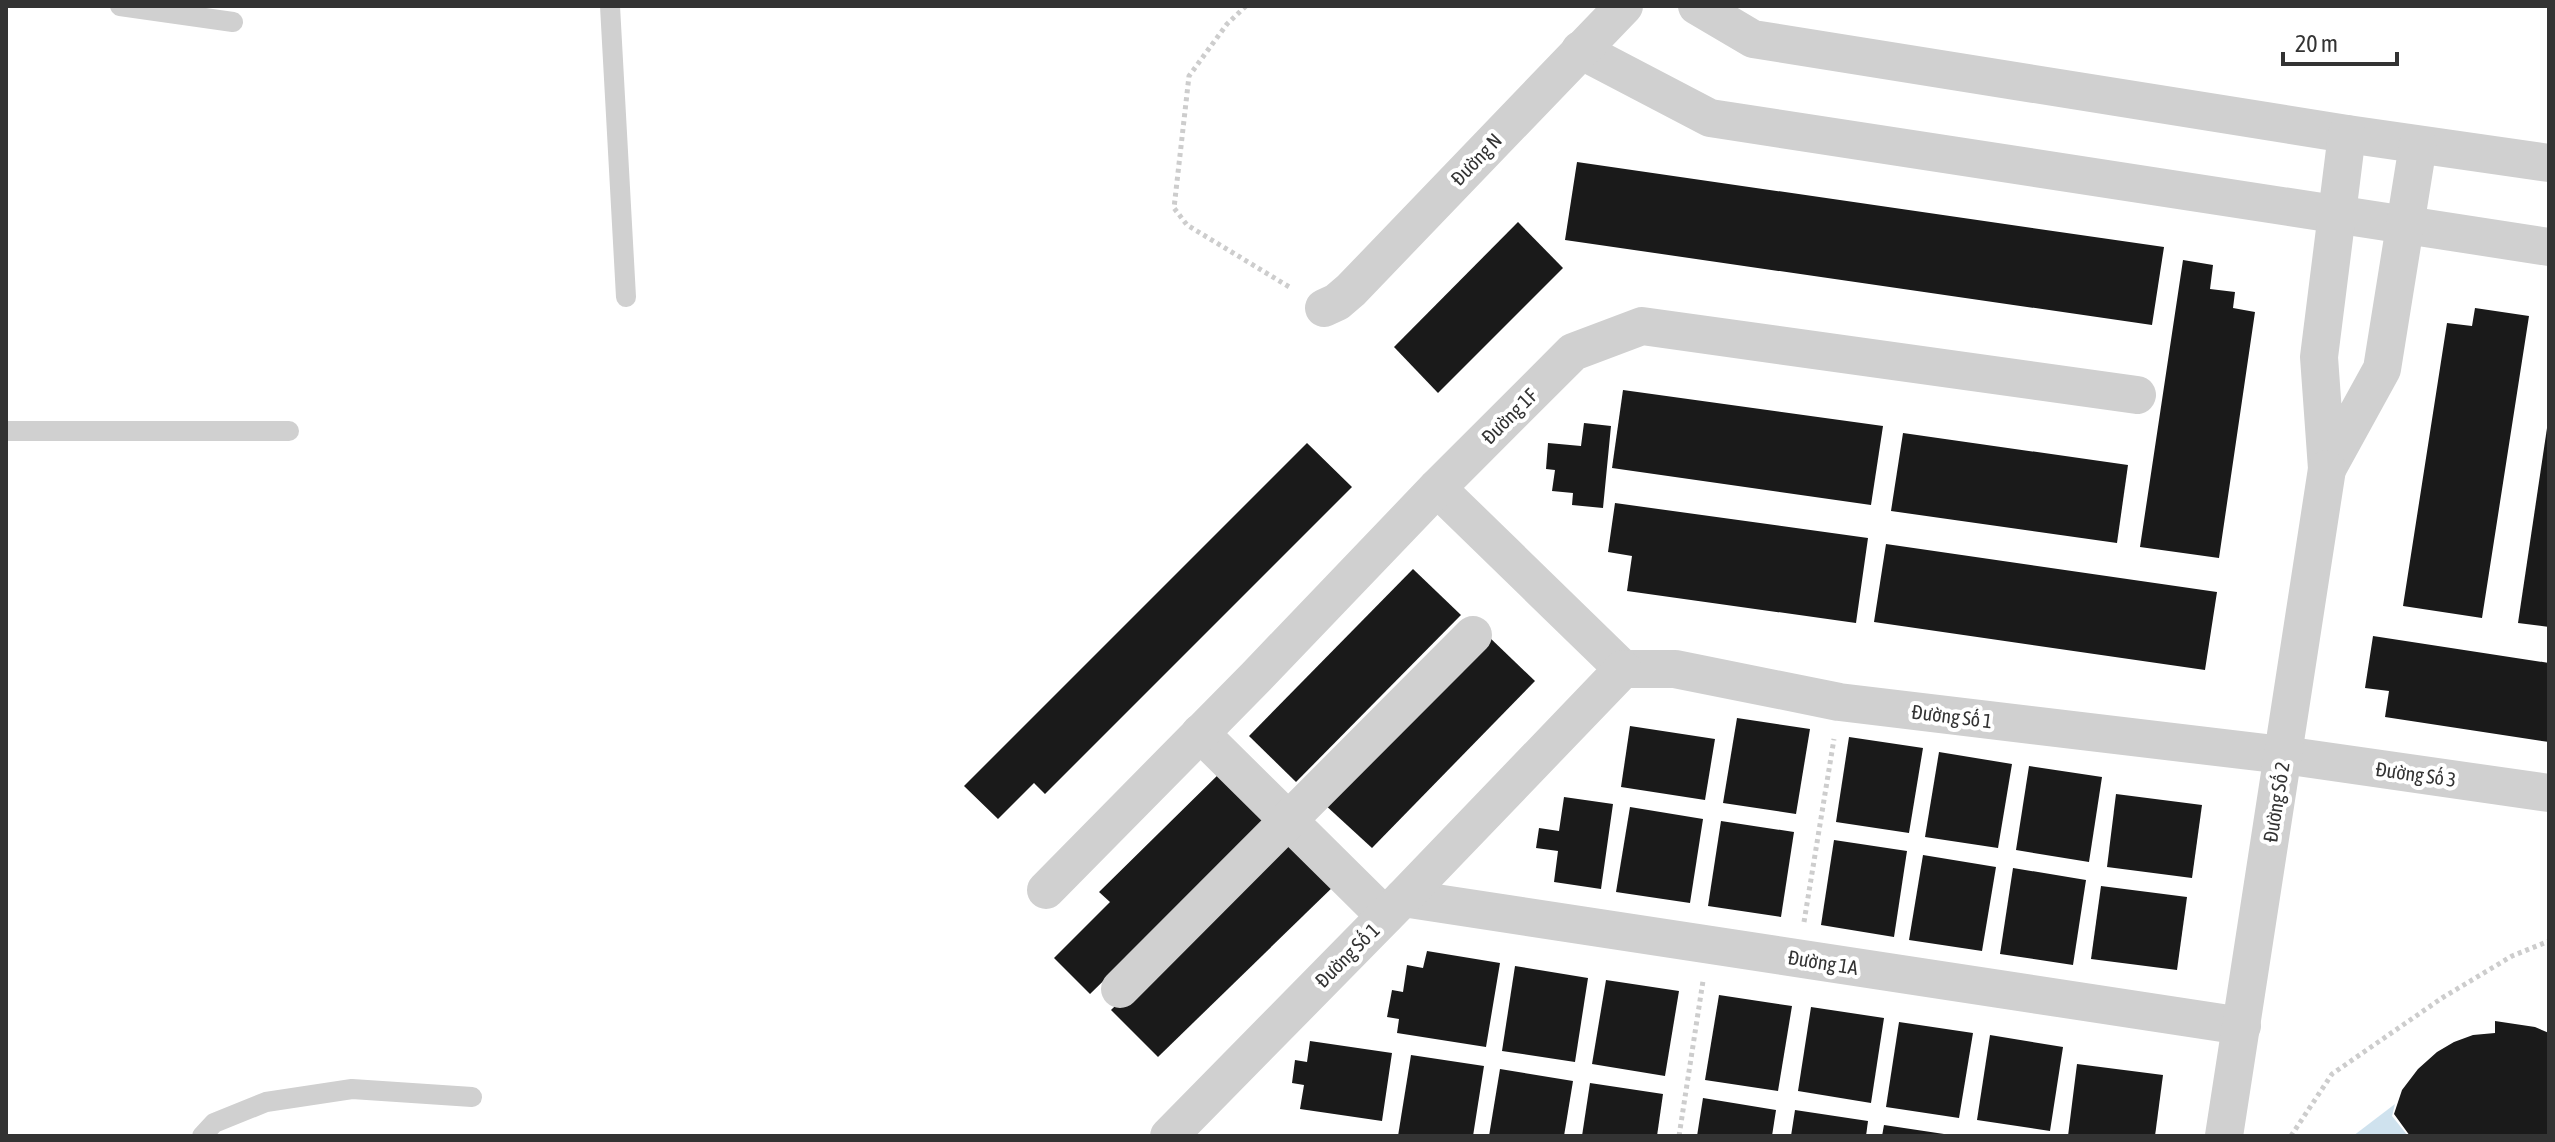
<svg xmlns="http://www.w3.org/2000/svg" width="2555" height="1142" viewBox="0 0 2555 1142" font-family="'Asap Condensed',sans-serif">
  <style>
    .water { fill: #cfe2ee }
    .building { fill: #1a1a1a }
    .lines { fill: none; stroke-linecap: round; stroke-linejoin: round }
    .path { stroke: #cdcdcd; stroke-width: 5; stroke-dasharray: 4 4; stroke-linecap: butt }
    .service { stroke: #d0d0d0; stroke-width: 20 }
    .minor { stroke: #d0d0d0; stroke-width: 38 }
    .labels { text-anchor: middle; dominant-baseline: central; stroke-width: 8; stroke-linejoin: round; paint-order: stroke }
    .street-label { font-size: 20px; fill: #333; stroke: #fff }
  </style>
  <rect width="100%" height="100%" fill="#fff"/>
  <polygon class="water" points="2395,1104 2392,1116 2408,1136 2353,1136"/>
  <g class="building">
    <polygon points="1577,162 2164,247 2152,325 1565,240"/>
    <polygon points="1518,222 1563,268 1438,393 1394,347"/>
    <polygon points="2183,260 2213,265 2210,289 2235,292 2233,308 2255,312 2219,558 2140,547"/>
    <polygon points="2475,308 2529,316 2482,618 2403,606 2447,323 2472,326"/>
    <polygon points="1623,390 1883,426 1871,505 1612,468"/>
    <polygon points="1584,423 1611,426 1603,508 1572,505 1573,493 1552,491 1555,470 1546,469 1548,443 1581,446"/>
    <polygon points="2547,428 2549,428 2549,627 2518,623"/>
    <polygon points="1903,433 2128,465 2117,543 1891,511"/>
    <polygon points="1307,443 1352,487 1045,794 1034,783 998,819 964,786"/>
    <polygon points="1615,503 1868,538 1856,623 1627,591 1632,556 1608,552"/>
    <polygon points="1886,544 2217,592 2205,670 1874,622"/>
    <polygon points="1413,569 1461,615 1296,782 1249,736"/>
    <polygon points="1487,635 1535,681 1372,848 1323,803"/>
    <polygon points="2373,636 2549,663 2549,742 2385,717 2389,691 2365,688"/>
    <polygon points="1737,718 1810,729 1796,814 1723,803"/>
    <polygon points="1630,726 1715,739 1705,800 1621,787"/>
    <polygon points="1849,737 1923,748 1909,833 1836,822"/>
    <polygon points="1939,752 2012,764 1998,848 1925,837"/>
    <polygon points="2029,766 2102,777 2089,862 2016,850"/>
    <polygon points="1224,769 1271,817 1090,994 1054,958 1110,902 1099,892"/>
    <polygon points="2116,794 2202,805 2192,878 2107,867"/>
    <polygon points="1564,797 1613,804 1601,889 1554,882 1558,851 1536,848 1539,828 1559,831"/>
    <polygon points="1630,807 1703,819 1690,903 1616,892"/>
    <polygon points="1721,821 1794,832 1781,917 1708,906"/>
    <polygon points="1291,835 1338,882 1158,1057 1111,1010"/>
    <polygon points="1834,840 1907,851 1894,937 1821,925"/>
    <polygon points="1923,855 1996,867 1982,951 1909,940"/>
    <polygon points="2013,868 2086,880 2073,965 2000,954"/>
    <polygon points="2101,886 2187,897 2177,970 2091,959"/>
    <polygon points="1427,951 1500,963 1486,1047 1397,1033 1399,1019 1387,1017 1392,990 1403,992 1407,965 1423,968"/>
    <polygon points="1515,966 1588,978 1575,1062 1502,1051"/>
    <polygon points="1606,980 1679,991 1665,1076 1592,1064"/>
    <polygon points="1719,995 1792,1006 1778,1091 1705,1080"/>
    <polygon points="1811,1007 1884,1018 1871,1103 1798,1091"/>
    <polygon points="2495,1021 2535,1027 2549,1033 2549,1136 2410,1136 2394,1114 2402,1090 2418,1069 2437,1052 2454,1042 2473,1035 2495,1033"/>
    <polygon points="1899,1022 1973,1033 1959,1118 1886,1107"/>
    <polygon points="1990,1035 2063,1047 2050,1131 1977,1120"/>
    <polygon points="1310,1041 1392,1053 1382,1121 1300,1109 1304,1085 1292,1083 1295,1060 1307,1062"/>
    <polygon points="1411,1055 1484,1066 1473,1136 1398,1136"/>
    <polygon points="2077,1064 2163,1075 2155,1136 2068,1136"/>
    <polygon points="1500,1069 1573,1081 1564,1136 1489,1136"/>
    <polygon points="1590,1083 1663,1094 1657,1136 1582,1136"/>
    <polygon points="1703,1098 1776,1110 1772,1136 1697,1136"/>
    <polygon points="1795,1110 1868,1121 1866,1136 1791,1136"/>
    <polygon points="1884,1125 1944,1134 1943,1136 1882,1136"/>
  </g>
  <g class="lines">
    <g class="path">
      <polyline points="1246,6 1227,24 1189,76 1174,208 1187,225 1291,288"/>
      <polyline points="1804,922 1834,739"/>
      <polyline points="1679,1136 1703,981"/>
      <polyline points="2291,1136 2332,1074 2442,998 2512,956 2549,941"/>
    </g>
    <g class="service">
      <polyline points="120,6 233,22"/>
      <polyline points="610,6 626,297"/>
      <polyline points="6,431 289,431"/>
      <polyline points="202,1136 214,1123 266,1102 352,1089 472,1097"/>
    </g>
    <g class="minor">
      <polyline points="1697,6 1753,39 2347,134 2549,163"/>
      <polyline points="1580,50 1710,118 2549,247"/>
      <polyline points="2347,134 2319,357 2327,469 2382,369 2418,145"/>
      <polyline points="1324,308 1337,302 1351,290 1624,6"/>
      <polyline points="1437,488 1623,669 1675,669 1839,702 2283,755 2549,793"/>
      <polyline points="1200,733 1385,916"/>
      <polyline points="1046,890 1256,677 1437,488 1573,352 1642,326 2137,395"/>
      <polyline points="1403,898 2242,1026"/>
      <polyline points="1120,989 1473,635"/>
      <polyline points="1169,1136 1403,898 1623,669"/>
      <polyline points="2224,1136 2327,469"/>
    </g>
  </g>
  <g class="labels">
    <g class="street-label">
      <text transform="translate(1476 159) rotate(-46)">Đường N</text>
      <text transform="translate(1509 416) rotate(-45)">Đường 1F</text>
      <text transform="translate(1952 716) rotate(7)">Đường Số 1</text>
      <text transform="translate(2416 774) rotate(8)">Đường Số 3</text>
      <text transform="translate(2276 802) rotate(-81)">Đường Số 2</text>
      <text transform="translate(1347 955) rotate(-45)">Đường Số 1</text>
      <text transform="translate(1823 962) rotate(9)">Đường 1A</text>
    </g>
  </g>
  <rect width="2555" height="1142" fill="none" stroke="#333333" stroke-width="16"/>
  <path d="M2283 52v12h114v-12" fill="none" stroke="#333333" stroke-width="4"/>
  <text x="2295" y="52" font-size="24" fill="#333333" stroke="#ffffff" stroke-width="6" paint-order="stroke">20 m</text>
</svg>
